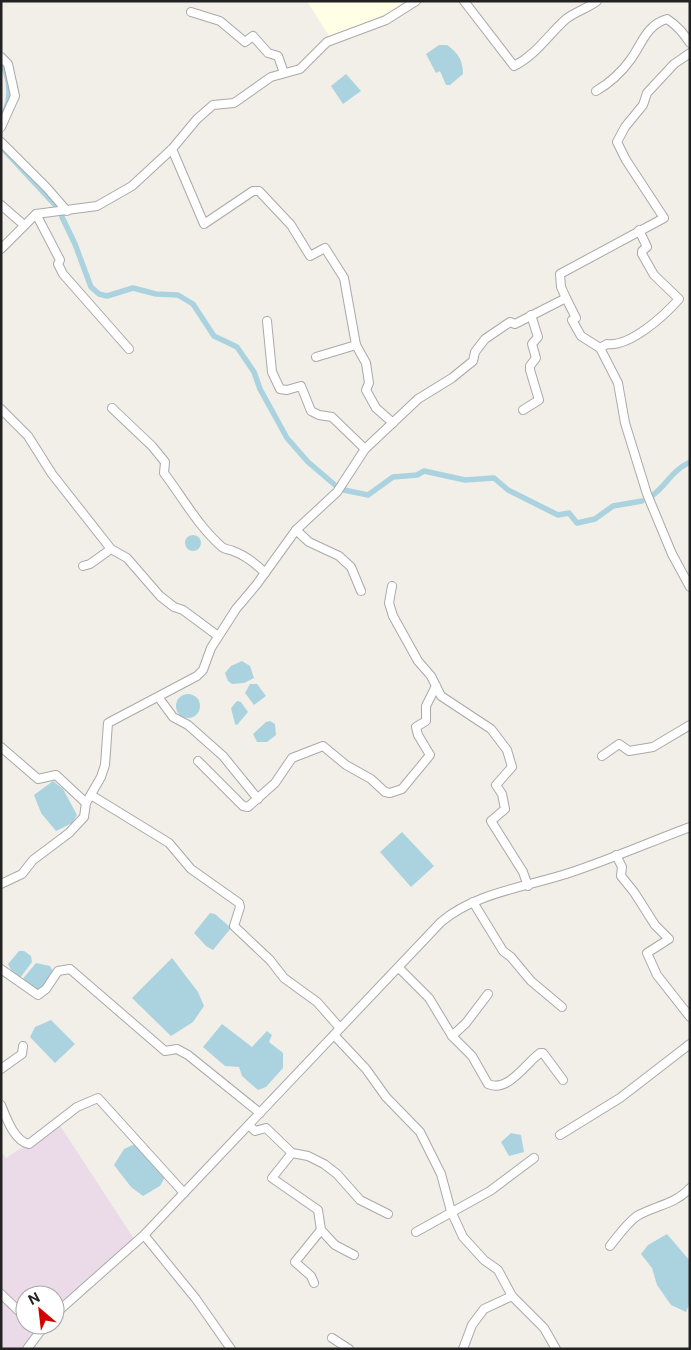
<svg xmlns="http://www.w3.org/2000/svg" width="691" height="1350" viewBox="0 0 691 1350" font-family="'Public Sans',sans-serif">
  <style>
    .industrial { fill: #ebdbe8 }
    .education { fill: #ffffe5 }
    .water { fill: #aad3df }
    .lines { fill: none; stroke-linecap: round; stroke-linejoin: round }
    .canal { stroke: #aad3df; stroke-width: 5.5 }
    .minor-casing { stroke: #a9a9a9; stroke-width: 10 }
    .minor { stroke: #fff; stroke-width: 8 }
  </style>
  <rect width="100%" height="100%" fill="#f2efe9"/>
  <polygon class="industrial" points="59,1124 134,1239 55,1307 55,1295 25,1295 25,1325 39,1325 22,1349 1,1349 1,1151 6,1158"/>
  <polygon class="education" points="307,1 410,1 373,20 329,36"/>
  <g class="water">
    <path d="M 439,45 L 447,45 C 458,53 463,60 463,74 L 450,85 L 446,85 L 440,71 L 436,73 L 426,54 Z"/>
    <polygon points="346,74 361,91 343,104 331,86"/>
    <circle cx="193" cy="543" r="8"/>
    <polygon points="242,661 250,666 254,678 244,683 232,684 228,681 225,673 231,666"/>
    <polygon points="250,684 257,684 266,696 254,705 245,693"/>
    <circle cx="188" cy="706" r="12"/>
    <polygon points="237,701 241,702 248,712 237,725 235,724 231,708"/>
    <polygon points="270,721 275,724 276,735 267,742 257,742 253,734 266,722"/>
    <polygon points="53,781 63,789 77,815 72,823 56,831 41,813 34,795"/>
    <polygon points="402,832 434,866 411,887 380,852"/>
    <polygon points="210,913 215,914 231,928 213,950 206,946 194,933"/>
    <polygon points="19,951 24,951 31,956 32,962 20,978 12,972 8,964"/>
    <polygon points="172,958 198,992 204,1006 193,1022 171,1036 132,998"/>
    <polygon points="36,963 50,966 54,973 48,984 38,991 21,981"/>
    <polygon points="51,1020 75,1044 55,1063 30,1037 35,1027"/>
    <polygon points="222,1024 252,1047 267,1031 272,1035 269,1042 283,1053 283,1068 266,1087 258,1090 242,1076 239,1067 225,1066 203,1047"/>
    <polygon points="511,1133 521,1135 524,1152 509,1156 501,1142"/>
    <polygon points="135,1144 165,1177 160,1186 143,1196 131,1187 114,1165 124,1149"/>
    <polygon points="667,1234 690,1261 690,1302 686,1312 671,1305 657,1285 652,1268 641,1254 648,1245"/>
  </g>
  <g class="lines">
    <g class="canal">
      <path d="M 1,63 C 10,76 13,104 1,116"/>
      <polyline points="5,151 56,206"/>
      <polyline points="62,217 75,244 91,287 99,294 107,296 133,288 156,294 178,295 193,304 214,336 237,347 254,372 260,389 287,438 308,462 335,485"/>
      <polyline points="344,490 368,495 393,477 417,475 424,471 465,480 494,478 508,490 558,515 569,513 577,523 595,519 613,506 642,501"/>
      <path d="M 653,495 C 668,484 670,472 690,462"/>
    </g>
    <defs>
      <g id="minor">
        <path d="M 464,1 L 514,66 C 536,55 548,35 566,19 C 575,12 588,8 597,1"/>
        <polyline points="191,12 220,21 245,42 253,36 268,53 278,56 284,73"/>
        <polyline points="1,57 8,64 15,96 1,127"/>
        <path d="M 596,91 C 610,83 621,73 631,59 C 642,44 646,25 667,19 C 678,26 683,33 690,43"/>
        <polyline points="1,142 47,188 67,211"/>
        <polyline points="172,149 204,224 253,191 259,191 291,225 310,256 325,248 344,278 356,345 316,357"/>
        <polyline points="1,205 24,225"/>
        <polyline points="36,214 60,260 58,264 63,274 129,349"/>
        <polyline points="1,249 36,214 97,206 132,186 172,149 197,119 213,105 234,103 271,77 300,69 327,42 386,20 416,1"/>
        <polyline points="566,298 576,318 572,320 581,336 600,348 618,383 625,423 647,494 672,554 690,587"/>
        <polyline points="267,321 272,372 280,389 287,390 301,386 311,411 319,415 332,417 365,449"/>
        <polyline points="356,345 366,363 369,383 366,390 376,408 393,423"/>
        <path d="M 600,348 L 607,344 C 630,347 664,316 679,299 L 654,275 L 642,254 L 642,251 L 647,247 L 639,230"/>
        <path d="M 112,408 L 152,446 L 165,462 L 164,473 C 183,498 198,526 222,547 C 226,550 229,549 233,551 C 245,555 256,564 265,573"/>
        <polyline points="1,409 28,436 52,474 111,549"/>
        <polyline points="523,410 539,400 530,370 530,366 536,358 532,344 538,337 531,315"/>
        <polyline points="296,530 309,542 339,556 351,567 361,591"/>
        <polyline points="83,566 90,564 111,549 127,558 160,596 174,607 183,610 218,636"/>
        <polyline points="392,586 389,603 393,616 418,661 431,676 441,696 491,729 507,750 512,767 496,785 502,794 505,809 491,821 523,872 528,886"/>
        <polyline points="159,698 173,717 188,725 223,756 258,799"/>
        <polyline points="1,747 38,779 56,775 86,803"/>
        <polyline points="602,756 619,744 629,751 653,747 690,725"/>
        <polyline points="198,761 243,806 248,807 275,783 292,758 323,746 346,765 371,779 385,792 390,793 402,789 430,755 418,735 416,727 426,721 426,706 436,686"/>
        <polyline points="91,795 169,843 191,869 239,903 240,907 234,926 270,960 284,978 317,1002 340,1028"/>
        <polyline points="616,855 622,867 621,876 634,892 655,925 669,939 647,953 657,975 690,1017"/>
        <polyline points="1,884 22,874 33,860 69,833 84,817 86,803 101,777 105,765 108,723 197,676 203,670 211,648 236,609 257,584 296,530 337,492 365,449 418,399 452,378 473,361 475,352 485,339 510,322 515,324 566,298 561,287 560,274 664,218 626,160 617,142 625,127 643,105 647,93 674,64 690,53"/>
        <polyline points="473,902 503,951 511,957 531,981 562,1007"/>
        <polyline points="399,968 429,998 452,1036"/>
        <polyline points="1,969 38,995 46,989 58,971 70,969 165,1051 177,1049 188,1055 260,1113"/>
        <path d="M 488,994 L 466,1023 L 452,1036 L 472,1056 L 488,1084 C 508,1093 526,1063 540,1053 L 543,1053 L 563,1080"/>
        <polyline points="334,1035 366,1069 386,1097 420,1132 441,1174 451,1211 463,1237 484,1260 498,1270 512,1296 544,1328 556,1349"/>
        <polyline points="1,1069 22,1054 23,1046"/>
        <path d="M 1,1105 C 6,1117 14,1141 29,1144 L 77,1107 L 98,1098 L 184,1193"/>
        <polyline points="249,1125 255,1131 266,1128 292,1153 308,1156 324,1164 337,1174 360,1200 388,1214"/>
        <polyline points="560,1135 620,1098 690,1044"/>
        <polyline points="292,1153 272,1178 318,1210 321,1230 335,1245 354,1255"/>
        <polyline points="416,1232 490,1191 534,1158"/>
        <polyline points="144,1235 196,1299 231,1349"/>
        <path d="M 610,1246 C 618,1236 626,1224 637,1216 C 654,1206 676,1204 690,1188"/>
        <polyline points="314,1283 311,1276 295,1262 321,1230"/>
        <polyline points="1,1294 25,1317"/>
        <path d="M 55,1314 L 144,1235 L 441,922 C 476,892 528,887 572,872 C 611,859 650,842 690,827"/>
        <polyline points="332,1338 349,1349"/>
        <polyline points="27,1349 45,1325"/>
        <polyline points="463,1349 472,1325 484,1309 512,1296"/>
      </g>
    </defs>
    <use href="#minor" class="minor-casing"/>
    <use href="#minor" class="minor"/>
  </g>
  <rect width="691" height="1350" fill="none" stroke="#222222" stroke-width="5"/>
  <g transform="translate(40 1310) rotate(332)"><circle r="24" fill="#ffffff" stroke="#a7a7a7"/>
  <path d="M0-4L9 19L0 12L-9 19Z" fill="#d40000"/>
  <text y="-8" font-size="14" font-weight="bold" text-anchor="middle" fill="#222222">N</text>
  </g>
</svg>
